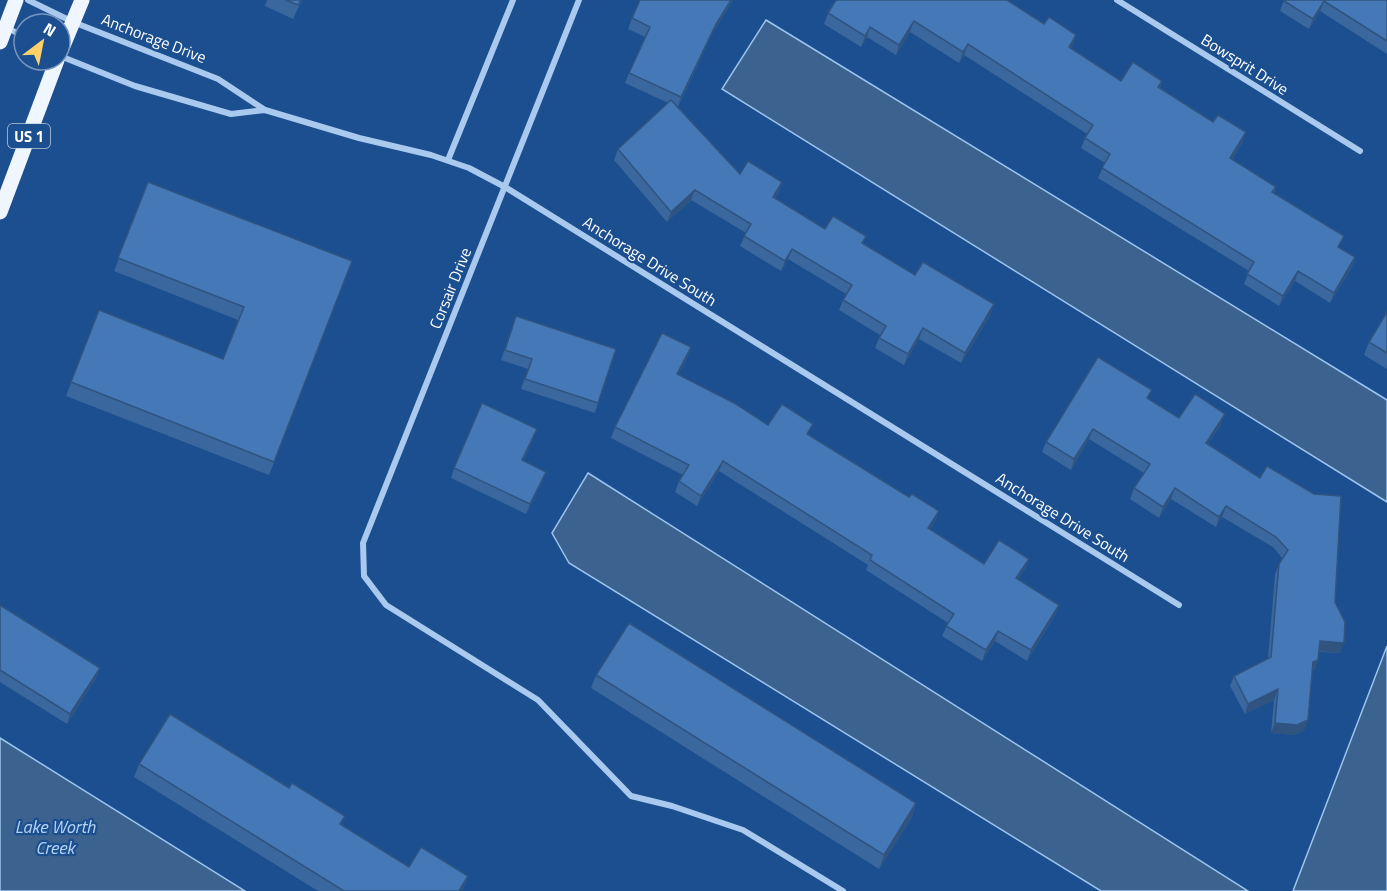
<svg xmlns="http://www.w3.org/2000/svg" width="1387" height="891" viewBox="0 0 1387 891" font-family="'Titillium Web',sans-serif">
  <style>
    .water { fill: #3c6290; stroke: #9cc4f0; stroke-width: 1.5 }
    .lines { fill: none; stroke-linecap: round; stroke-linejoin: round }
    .minor { stroke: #a9c9ee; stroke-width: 6 }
    .primary { stroke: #f0f6ff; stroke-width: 15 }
    .wall { fill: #3a679d }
    .shaded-wall { fill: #305480 }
    .building { fill: #4478b7; stroke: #305480; stroke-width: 1.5 }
    .labels { text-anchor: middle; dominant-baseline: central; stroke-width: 4.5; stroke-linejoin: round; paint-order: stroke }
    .shield { fill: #1b4f8f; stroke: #bbcadd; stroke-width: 1.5 }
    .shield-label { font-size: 15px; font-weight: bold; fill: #fff }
    .street-label { font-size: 16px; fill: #fff; stroke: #1b4f8f }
    .water-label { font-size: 18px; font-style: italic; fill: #b5d3f5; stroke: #1b4f8f }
  </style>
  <rect width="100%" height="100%" fill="#1b4f8f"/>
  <g class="water">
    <polygon points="766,20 1387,400 1387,502 722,89"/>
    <polygon points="588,473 1248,891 1101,891 569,563 552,533"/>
    <polygon points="1387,646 1387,891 1293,891"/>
    <polygon points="0,738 245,891 0,891"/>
  </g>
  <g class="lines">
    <g class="minor">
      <polyline points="28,0 73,22 218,79 265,110"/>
      <polyline points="579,0 363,543 364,576 386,605 538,700 631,796 672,806 743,830 843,891"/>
      <polyline points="1117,0 1360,151"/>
      <polyline points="6,27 24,37"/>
      <polyline points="60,56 135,86 231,114 265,110 359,138 431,155 469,168 505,187 1179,605"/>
      <polyline points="448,160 513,0"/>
    </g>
    <g class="primary">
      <polyline points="0,42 16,0"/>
      <polyline points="60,53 82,0"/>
      <polyline points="0,212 57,60"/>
    </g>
  </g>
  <g class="wall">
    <polygon points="267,0 302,0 293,19 265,6"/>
    <polygon points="1284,0 1387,0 1387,54 1320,11 1309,29 1280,11"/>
    <polygon points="732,2 712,34 678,107 740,174 782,182 779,192 775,198 825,229 866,236 863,244 915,275 991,314 961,363 919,339 904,365 875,348 880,335 839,310 843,300 846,294 788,259 781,271 740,246 746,233 691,200 667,222 614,160 618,149 668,103 625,83 629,73 645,37 628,29 632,18"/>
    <polygon points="828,13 1044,24 1076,35 1071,48 1121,81 1162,81 1160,88 1213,122 1246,132 1242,143 1232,160 1276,187 1274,193 1340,248 1355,257 1352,267 1330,303 1295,281 1279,306 1244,284 1249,271 1098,178 1105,163 1081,148 1087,134 964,55 959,63 910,32 896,55 867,37 861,47 824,24"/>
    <polygon points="148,182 352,261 269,475 66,396 99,310 223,359 238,320 114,271"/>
    <polygon points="1387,312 1387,369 1364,355 1369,342"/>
    <polygon points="516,316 598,403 595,413 521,389 528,369 501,360"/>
    <polygon points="691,347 687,358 678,375 768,425 809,435 909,497 939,511 935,521 930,529 984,564 1029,559 1025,569 1018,580 1059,605 1055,615 1027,661 995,641 982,661 942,636 948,623 866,570 868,565 719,471 697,506 675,492 679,481 683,475 611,438 615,427"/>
    <polygon points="1149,400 1179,418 1221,424 1208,444 1335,602 1340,653 1319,652 1315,670 1312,671 1308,720 1304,730 1294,735 1271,733 1274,700 1245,714 1230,686 1234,676 1268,659 1275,574 1279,564 1282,558 1273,547 1222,517 1216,527 1171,499 1159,518 1130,499 1134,488 1144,473 1089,439 1071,470 1042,452 1046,442"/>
    <polygon points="533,440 523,461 542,482 526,514 451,478 454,468"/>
    <polygon points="0,605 96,678 67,724 0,682"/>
    <polygon points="596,675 916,803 912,817 879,869 591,688"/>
    <polygon points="139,764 342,825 409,867 468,876 463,889 462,891 318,891 134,777"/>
  </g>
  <g class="shaded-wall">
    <polygon points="731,0 733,0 732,2 712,34 677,108 681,97 716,24"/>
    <polygon points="1324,1 1320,11 1309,29 1313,19"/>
    <polygon points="914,21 910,32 896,55 899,45"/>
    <polygon points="870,27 867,37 861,47 865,36"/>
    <polygon points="1076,35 1073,46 1065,57 1069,47"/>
    <polygon points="968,44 964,55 959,63 963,52"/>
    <polygon points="1246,132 1242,143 1226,169 1230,158"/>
    <polygon points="782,182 779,192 769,208 773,197"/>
    <polygon points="695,190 691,200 667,222 671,212"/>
    <polygon points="792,249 788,259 781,271 785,261"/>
    <polygon points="1355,257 1352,267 1330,303 1334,293"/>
    <polygon points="1298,271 1295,281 1279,306 1283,296"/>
    <polygon points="994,304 991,314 961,363 965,353"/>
    <polygon points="923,328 919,339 904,365 908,354"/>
    <polygon points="691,347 687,358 673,385 677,374"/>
    <polygon points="1225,414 1221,424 1202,453 1206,443"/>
    <polygon points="537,429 533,440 518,471 522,460"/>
    <polygon points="1093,429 1089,439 1071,470 1074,459"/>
    <polygon points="723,461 719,471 697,506 701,496"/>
    <polygon points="546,472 542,482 526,514 530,504"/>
    <polygon points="1175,488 1171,499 1159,518 1163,507"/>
    <polygon points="1226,506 1222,517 1216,527 1219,517"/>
    <polygon points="939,511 935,521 924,539 928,528"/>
    <polygon points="1029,559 1025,569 1013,589 1016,578"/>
    <polygon points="1059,605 1055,615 1027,661 1031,650"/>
    <polygon points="998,631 995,641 982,661 986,650"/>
    <polygon points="1320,641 1344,643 1340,653 1316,651"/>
    <polygon points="1318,660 1315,670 1309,672 1313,662"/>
    <polygon points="100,668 96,678 67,724 70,714"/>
    <polygon points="1278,689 1274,700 1245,714 1248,704"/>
    <polygon points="1308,720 1304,730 1294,735 1271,733 1275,723"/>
    <polygon points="916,803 912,817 879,869 884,855"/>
    <polygon points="468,876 463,889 462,891 459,891"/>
  </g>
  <g class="building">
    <polygon points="286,0 301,0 298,5"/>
    <polygon points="640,0 731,0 716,24 681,97 629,73 650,27 632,18"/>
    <polygon points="836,0 1007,0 1044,24 1049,17 1076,35 1069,47 1121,81 1133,62 1162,81 1158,87 1213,122 1218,115 1246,132 1230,158 1276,187 1272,192 1344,236 1338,247 1355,257 1334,293 1298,271 1283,296 1247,274 1254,262 1102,168 1110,154 1085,138 1093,125 968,44 963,52 914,21 899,45 870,27 865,36 828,13"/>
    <polygon points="1284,0 1387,0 1387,41 1324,1 1313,19 1284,1"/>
    <polygon points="671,100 740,174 748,161 782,182 773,197 825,229 833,216 866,236 862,243 915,275 923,262 994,304 965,353 923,328 908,354 879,338 886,326 843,300 852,285 792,249 785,261 744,236 751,224 695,190 671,212 618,149"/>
    <polygon points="148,182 352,261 274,462 71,382 99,310 223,359 244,307 118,258"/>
    <polygon points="1387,312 1387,353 1369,342"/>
    <polygon points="516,316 616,349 598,403 525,379 532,359 505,350"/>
    <polygon points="662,333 691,347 677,374 736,404 768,425 782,404 813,424 807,434 909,497 912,494 939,511 928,528 984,564 999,540 1029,559 1016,578 1059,605 1031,650 998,631 986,650 946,626 954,614 870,560 872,555 723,461 701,496 679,481 689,465 615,427"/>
    <polygon points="1098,357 1152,390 1147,398 1179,418 1195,394 1225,414 1206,443 1260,478 1267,466 1314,494 1341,496 1335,602 1345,622 1344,643 1320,641 1318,660 1313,662 1308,720 1297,725 1275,723 1278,689 1248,704 1234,676 1271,657 1279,564 1288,550 1276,537 1226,506 1219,517 1175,488 1163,507 1134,488 1150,464 1093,429 1074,459 1046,442"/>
    <polygon points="482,403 537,429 522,460 546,472 530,504 454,468"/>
    <polygon points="0,605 100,668 70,714 0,670"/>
    <polygon points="629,623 916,803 884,855 596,675"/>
    <polygon points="170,714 289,788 292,783 345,816 340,824 409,867 421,847 468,876 459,891 344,891 139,764"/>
  </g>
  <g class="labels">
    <rect class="shield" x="8" y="124" width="42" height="24" rx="4.5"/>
    <g class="shield-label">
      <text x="29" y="136">US 1</text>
    </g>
    <g class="street-label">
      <text transform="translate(154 38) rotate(21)">Anchorage Drive</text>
      <text transform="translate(1245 64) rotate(32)">Bowsprit Drive</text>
      <text transform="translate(650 261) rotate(32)">Anchorage Drive South</text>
      <text transform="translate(450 288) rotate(-68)">Corsair Drive</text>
      <text transform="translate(1063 517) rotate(32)">Anchorage Drive South</text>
    </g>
    <g class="water-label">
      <text x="55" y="826">Lake Worth<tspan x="55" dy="21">Creek</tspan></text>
    </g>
  </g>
  <g transform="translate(42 42) rotate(32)"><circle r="28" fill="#1b4f8f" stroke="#7695bc" stroke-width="1.5"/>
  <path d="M0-4.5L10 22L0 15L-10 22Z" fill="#ffd166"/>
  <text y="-9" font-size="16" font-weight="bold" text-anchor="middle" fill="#ffffff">N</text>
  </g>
</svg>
